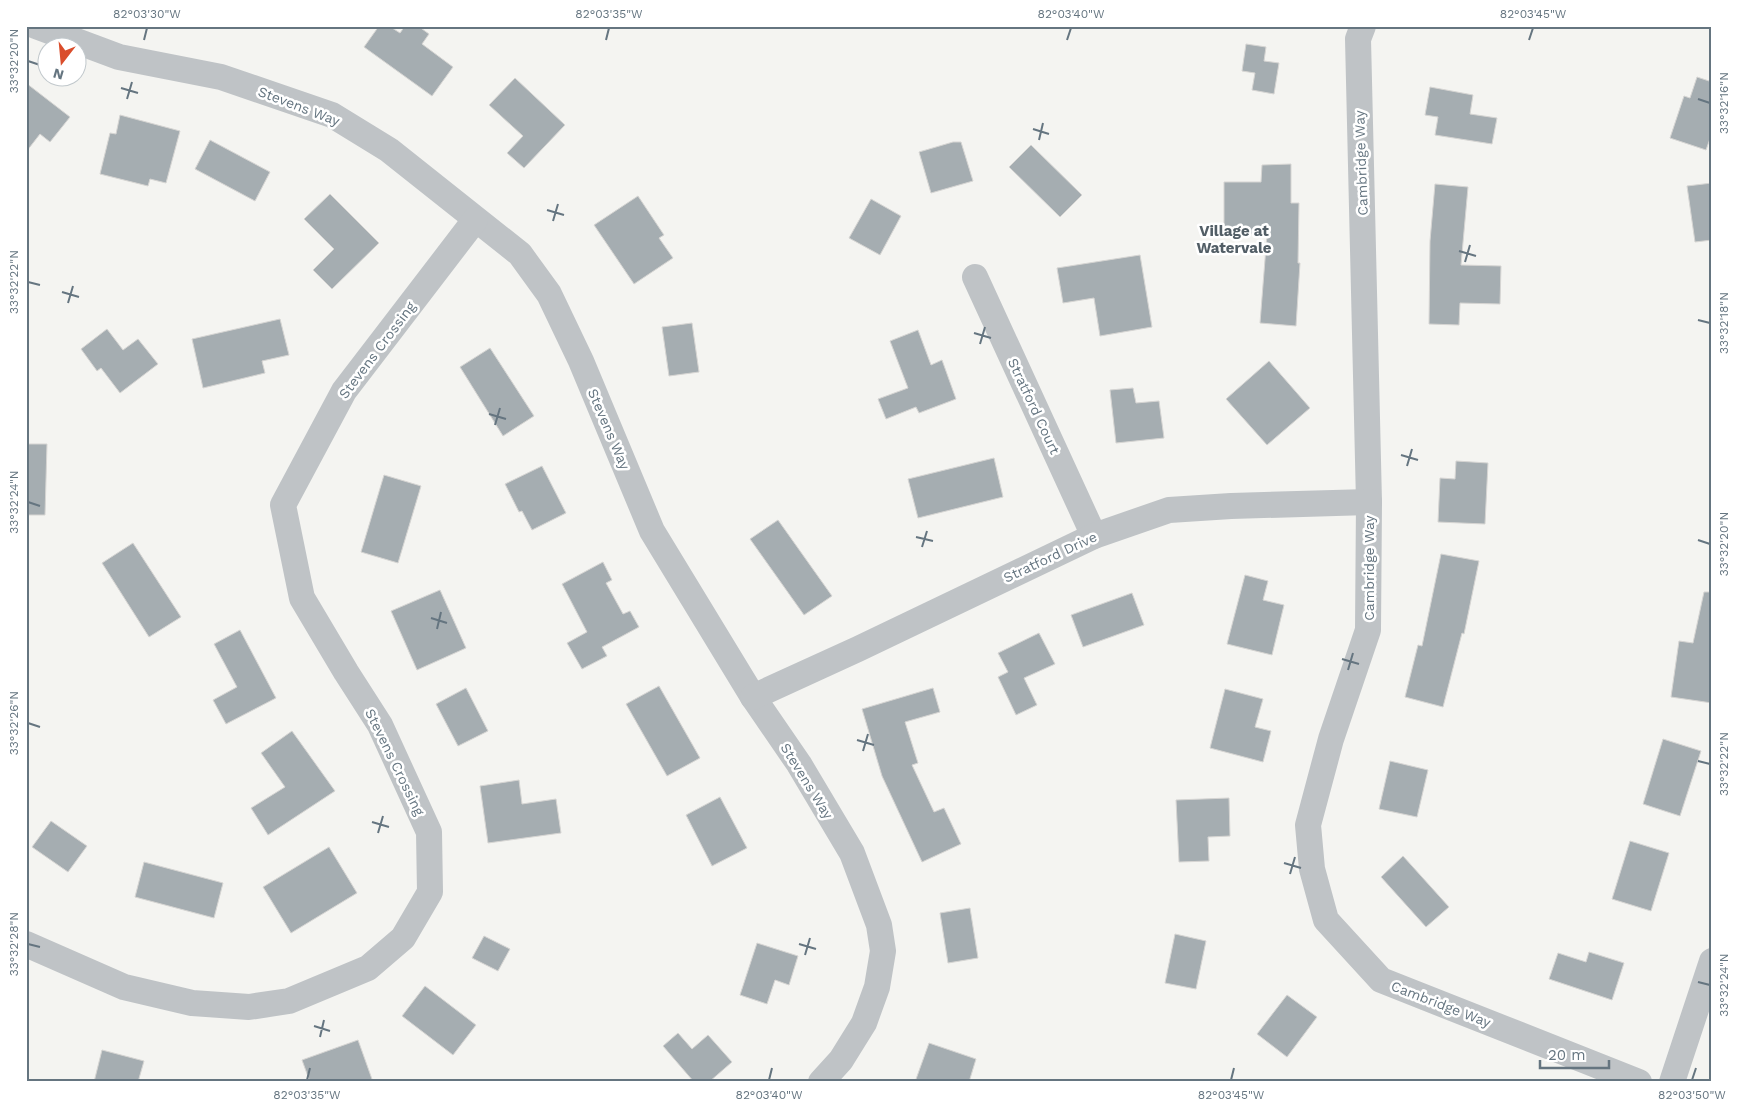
<svg xmlns="http://www.w3.org/2000/svg" width="1738" height="1108" viewBox="0 0 1738 1108" font-family="'Work Sans',sans-serif">
  <style>
    .building { fill: #a5adb1; stroke: #d6d5d3 }
    .lines { fill: none; stroke-linecap: round; stroke-linejoin: round }
    .minor { stroke: #bfc3c6; stroke-width: 26 }
    .ticks { fill: none; stroke: #657580; stroke-width: 2 }
    .labels { text-anchor: middle; dominant-baseline: central; stroke-width: 5; stroke-linejoin: round; paint-order: stroke }
    .street-label { font-size: 14px; fill: #657580; stroke: #fff }
    .neighbourhood-label { font-size: 15px; font-weight: bold; fill: #525e66; stroke: #fff }
    .neatline { fill: none; stroke: #657580; stroke-width: 2 }
    .ticks-label { font-size: 12px; text-anchor: middle; fill: #657580 }
  </style>
  <rect width="100%" height="100%" fill="#f4f4f1"/>
  <g class="building">
    <polygon points="379,26 389,26 400,33 405,26 418,26 429,34 422,44 453,67 432,96 364,47"/>
    <polygon points="1246,44 1266,47 1264,61 1279,63 1274,94 1252,90 1255,73 1242,71"/>
    <polygon points="1697,77 1712,82 1712,133 1706,150 1670,138 1684,96 1690,98"/>
    <polygon points="515,78 565,125 524,168 507,153 523,136 489,105"/>
    <polygon points="26,83 70,117 50,142 40,134 26,152"/>
    <polygon points="1430,87 1473,95 1470,114 1497,118 1492,144 1435,135 1438,117 1425,115"/>
    <polygon points="120,115 180,131 166,183 150,179 148,186 100,174 110,133 116,134"/>
    <polygon points="210,140 270,172 255,201 195,169"/>
    <polygon points="953,142 961,142 973,181 931,193 919,152"/>
    <polygon points="1031,145 1082,195 1060,217 1009,167"/>
    <polygon points="1291,164 1291,203 1299,203 1298,263 1300,263 1296,326 1260,323 1267,234 1224,234 1224,182 1261,182 1262,165"/>
    <polygon points="1712,183 1712,240 1695,242 1687,186"/>
    <polygon points="1435,184 1468,187 1461,265 1501,266 1500,304 1460,303 1459,325 1429,324 1430,241"/>
    <polygon points="330,194 379,243 332,289 313,270 334,249 304,219"/>
    <polygon points="638,196 664,235 659,238 673,258 634,284 594,225"/>
    <polygon points="871,199 901,216 880,255 849,238"/>
    <polygon points="1140,255 1152,327 1100,336 1094,298 1063,303 1057,268"/>
    <polygon points="280,319 289,355 262,361 265,373 203,388 192,339"/>
    <polygon points="692,323 699,372 669,376 662,327"/>
    <polygon points="107,329 123,350 138,339 158,364 120,393 101,368 97,371 81,349"/>
    <polygon points="918,330 931,365 942,360 956,399 919,413 916,407 886,419 878,399 908,388 890,341"/>
    <polygon points="490,348 534,416 503,436 460,367"/>
    <polygon points="1269,361 1310,408 1267,445 1226,399"/>
    <polygon points="1133,388 1136,403 1159,401 1164,438 1116,443 1110,390"/>
    <polygon points="26,444 47,444 45,515 26,515"/>
    <polygon points="994,458 1003,497 918,518 908,479"/>
    <polygon points="1456,461 1488,463 1485,524 1438,522 1440,478 1455,479"/>
    <polygon points="542,466 566,513 532,530 522,511 519,512 505,484"/>
    <polygon points="384,475 421,486 398,563 361,552"/>
    <polygon points="778,520 832,596 804,615 750,539"/>
    <polygon points="133,543 181,617 149,637 102,563"/>
    <polygon points="1441,554 1479,561 1464,634 1462,633 1443,707 1405,697 1418,645 1422,646"/>
    <polygon points="603,562 612,580 606,583 623,614 630,611 639,627 602,647 607,656 582,669 567,643 587,632 562,584"/>
    <polygon points="1245,575 1268,581 1263,600 1284,605 1272,655 1227,644"/>
    <polygon points="440,590 466,648 417,670 391,611"/>
    <polygon points="1704,592 1712,592 1712,703 1671,697 1679,641 1693,643"/>
    <polygon points="1132,593 1144,625 1083,647 1071,615"/>
    <polygon points="240,630 276,698 226,724 213,700 237,687 214,644"/>
    <polygon points="1039,633 1055,664 1024,678 1037,705 1016,715 998,677 1008,672 998,653"/>
    <polygon points="659,686 700,758 667,776 626,704"/>
    <polygon points="466,688 488,731 458,746 436,704"/>
    <polygon points="933,688 940,712 905,722 918,763 912,765 934,812 944,808 961,844 922,862 882,776 862,709"/>
    <polygon points="1225,689 1263,699 1255,727 1271,731 1263,762 1210,748"/>
    <polygon points="292,731 335,791 268,835 251,808 285,787 261,753"/>
    <polygon points="1663,739 1701,751 1680,816 1643,804"/>
    <polygon points="1390,761 1428,770 1417,817 1379,809"/>
    <polygon points="519,780 522,804 556,799 561,833 488,843 480,786"/>
    <polygon points="720,797 747,848 712,866 686,815"/>
    <polygon points="1229,798 1230,836 1208,837 1209,861 1179,862 1176,800"/>
    <polygon points="51,821 87,846 68,872 32,847"/>
    <polygon points="1630,841 1669,853 1651,911 1612,899"/>
    <polygon points="329,847 357,893 291,933 263,887"/>
    <polygon points="1403,856 1449,907 1426,927 1381,877"/>
    <polygon points="144,862 223,883 214,918 135,897"/>
    <polygon points="970,908 978,958 948,963 940,913"/>
    <polygon points="1175,934 1206,941 1196,989 1165,983"/>
    <polygon points="484,936 510,949 498,971 472,958"/>
    <polygon points="757,943 798,956 789,985 775,980 767,1004 740,995"/>
    <polygon points="1589,952 1624,963 1612,1000 1549,979 1558,953 1586,962"/>
    <polygon points="425,986 476,1025 453,1055 402,1016"/>
    <polygon points="1287,995 1317,1017 1287,1057 1257,1034"/>
    <polygon points="678,1033 692,1049 708,1035 732,1062 709,1082 694,1082 663,1046"/>
    <polygon points="358,1040 373,1082 310,1082 302,1060"/>
    <polygon points="929,1043 976,1059 969,1082 915,1082"/>
    <polygon points="102,1050 144,1061 138,1082 94,1082"/>
  </g>
  <g class="lines">
    <g class="minor">
      <polyline points="36,26 119,57 221,77 332,115 389,150 520,254 549,294 581,361 652,531 753,697 799,764 852,853 879,925 883,951 877,987 864,1023 841,1060 821,1082"/>
      <polyline points="1363,26 1358,39 1369,502 1368,630 1331,739 1308,825 1312,869 1326,920 1381,980 1639,1082"/>
      <polyline points="975,277 1094,536"/>
      <polyline points="753,697 858,649 1094,536 1169,510 1231,506 1369,502"/>
      <polyline points="26,944 124,987 192,1003 249,1007 289,1001 368,968 403,938 430,892 429,832 380,725 346,672 302,598 283,505 344,391 475,220"/>
      <polyline points="1672,1082 1712,961"/>
    </g>
  </g>
  <path class="ticks" d="M 144,40 L 147,28M 606,40 L 609,28M 1067,40 L 1071,28M 1529,40 L 1533,28M 28,61 L 40,65M 121,88 L 138,93M 127,99 L 132,82M 1698,99 L 1710,103M 1033,129 L 1049,134M 1039,140 L 1043,123M 547,210 L 564,215M 553,221 L 558,204M 1459,251 L 1476,256M 1465,262 L 1470,245M 28,282 L 40,285M 62,292 L 79,297M 68,303 L 73,286M 1698,320 L 1710,323M 974,333 L 991,338M 980,344 L 985,327M 489,414 L 506,419M 495,425 L 500,408M 1401,455 L 1418,460M 1407,466 L 1412,449M 28,502 L 40,506M 916,537 L 933,541M 1698,540 L 1710,544M 922,547 L 927,531M 431,618 L 447,623M 437,629 L 441,612M 1342,659 L 1359,664M 1348,670 L 1353,653M 28,723 L 40,727M 857,740 L 874,745M 863,751 L 868,734M 1698,761 L 1710,764M 372,822 L 389,827M 378,833 L 383,816M 1284,863 L 1301,868M 1290,874 L 1295,857M 28,944 L 40,947M 799,944 L 816,949M 805,955 L 810,938M 1698,982 L 1710,985M 314,1026 L 330,1031M 320,1037 L 324,1020M 307,1080 L 310,1068M 769,1080 L 772,1068M 1231,1080 L 1234,1068M 1692,1080 L 1696,1068"/>
  <g class="labels">
    <g class="street-label">
      <text transform="translate(299 106) rotate(21)">Stevens Way</text>
      <text transform="translate(1361 163) rotate(-92)">Cambridge Way</text>
      <text transform="translate(377 350) rotate(-53)">Stevens Crossing</text>
      <text transform="translate(1034 406) rotate(65)">Stratford Court</text>
      <text transform="translate(609 429) rotate(67)">Stevens Way</text>
      <text transform="translate(1050 557) rotate(-25)">Stratford Drive</text>
      <text transform="translate(1369 568) rotate(-90)">Cambridge Way</text>
      <text transform="translate(395 762) rotate(64)">Stevens Crossing</text>
      <text transform="translate(807 781) rotate(58)">Stevens Way</text>
      <text transform="translate(1441 1004) rotate(21)">Cambridge Way</text>
    </g>
    <g class="neighbourhood-label">
      <text x="1234" y="231">Village at<tspan x="1234" dy="17">Watervale</tspan></text>
    </g>
  </g>
  <rect width="1738" height="1108" fill="none" stroke="#ffffff" stroke-width="55"/>
  <g transform="translate(62 62) rotate(196)"><circle r="24" fill="#ffffff" stroke="#c1c8cc"/>
  <path d="M0-4L9 19L0 12L-9 19Z" fill="#da4d2b"/>
  <text y="-8" font-size="14" font-weight="bold" text-anchor="middle" fill="#657580">N</text>
  </g>
  <path d="M1540 1060v8h69v-8" fill="none" stroke="#657580" stroke-width="2.5"/>
  <text x="1548" y="1060" font-size="15" fill="#657580" stroke="#ffffff" stroke-width="4" paint-order="stroke">20 m</text>
  <rect x="28" y="28" width="1682" height="1052" class="neatline"/>
  <g class="ticks-label">
    <text x="147" y="18">82°03'30"W</text>
    <text x="609" y="18">82°03'35"W</text>
    <text x="1071" y="18">82°03'40"W</text>
    <text x="1533" y="18">82°03'45"W</text>
    <text transform="translate(14 61) rotate(-90)" y="4">33°32'20"N</text>
    <text transform="translate(1724 103) rotate(-90)" y="4">33°32'16"N</text>
    <text transform="translate(14 282) rotate(-90)" y="4">33°32'22"N</text>
    <text transform="translate(1724 323) rotate(-90)" y="4">33°32'18"N</text>
    <text transform="translate(14 502) rotate(-90)" y="4">33°32'24"N</text>
    <text transform="translate(1724 544) rotate(-90)" y="4">33°32'20"N</text>
    <text transform="translate(14 723) rotate(-90)" y="4">33°32'26"N</text>
    <text transform="translate(1724 764) rotate(-90)" y="4">33°32'22"N</text>
    <text transform="translate(14 944) rotate(-90)" y="4">33°32'28"N</text>
    <text transform="translate(1724 985) rotate(-90)" y="4">33°32'24"N</text>
    <text x="307" y="1099">82°03'35"W</text>
    <text x="769" y="1099">82°03'40"W</text>
    <text x="1231" y="1099">82°03'45"W</text>
    <text x="1692" y="1099">82°03'50"W</text>
  </g>
</svg>
